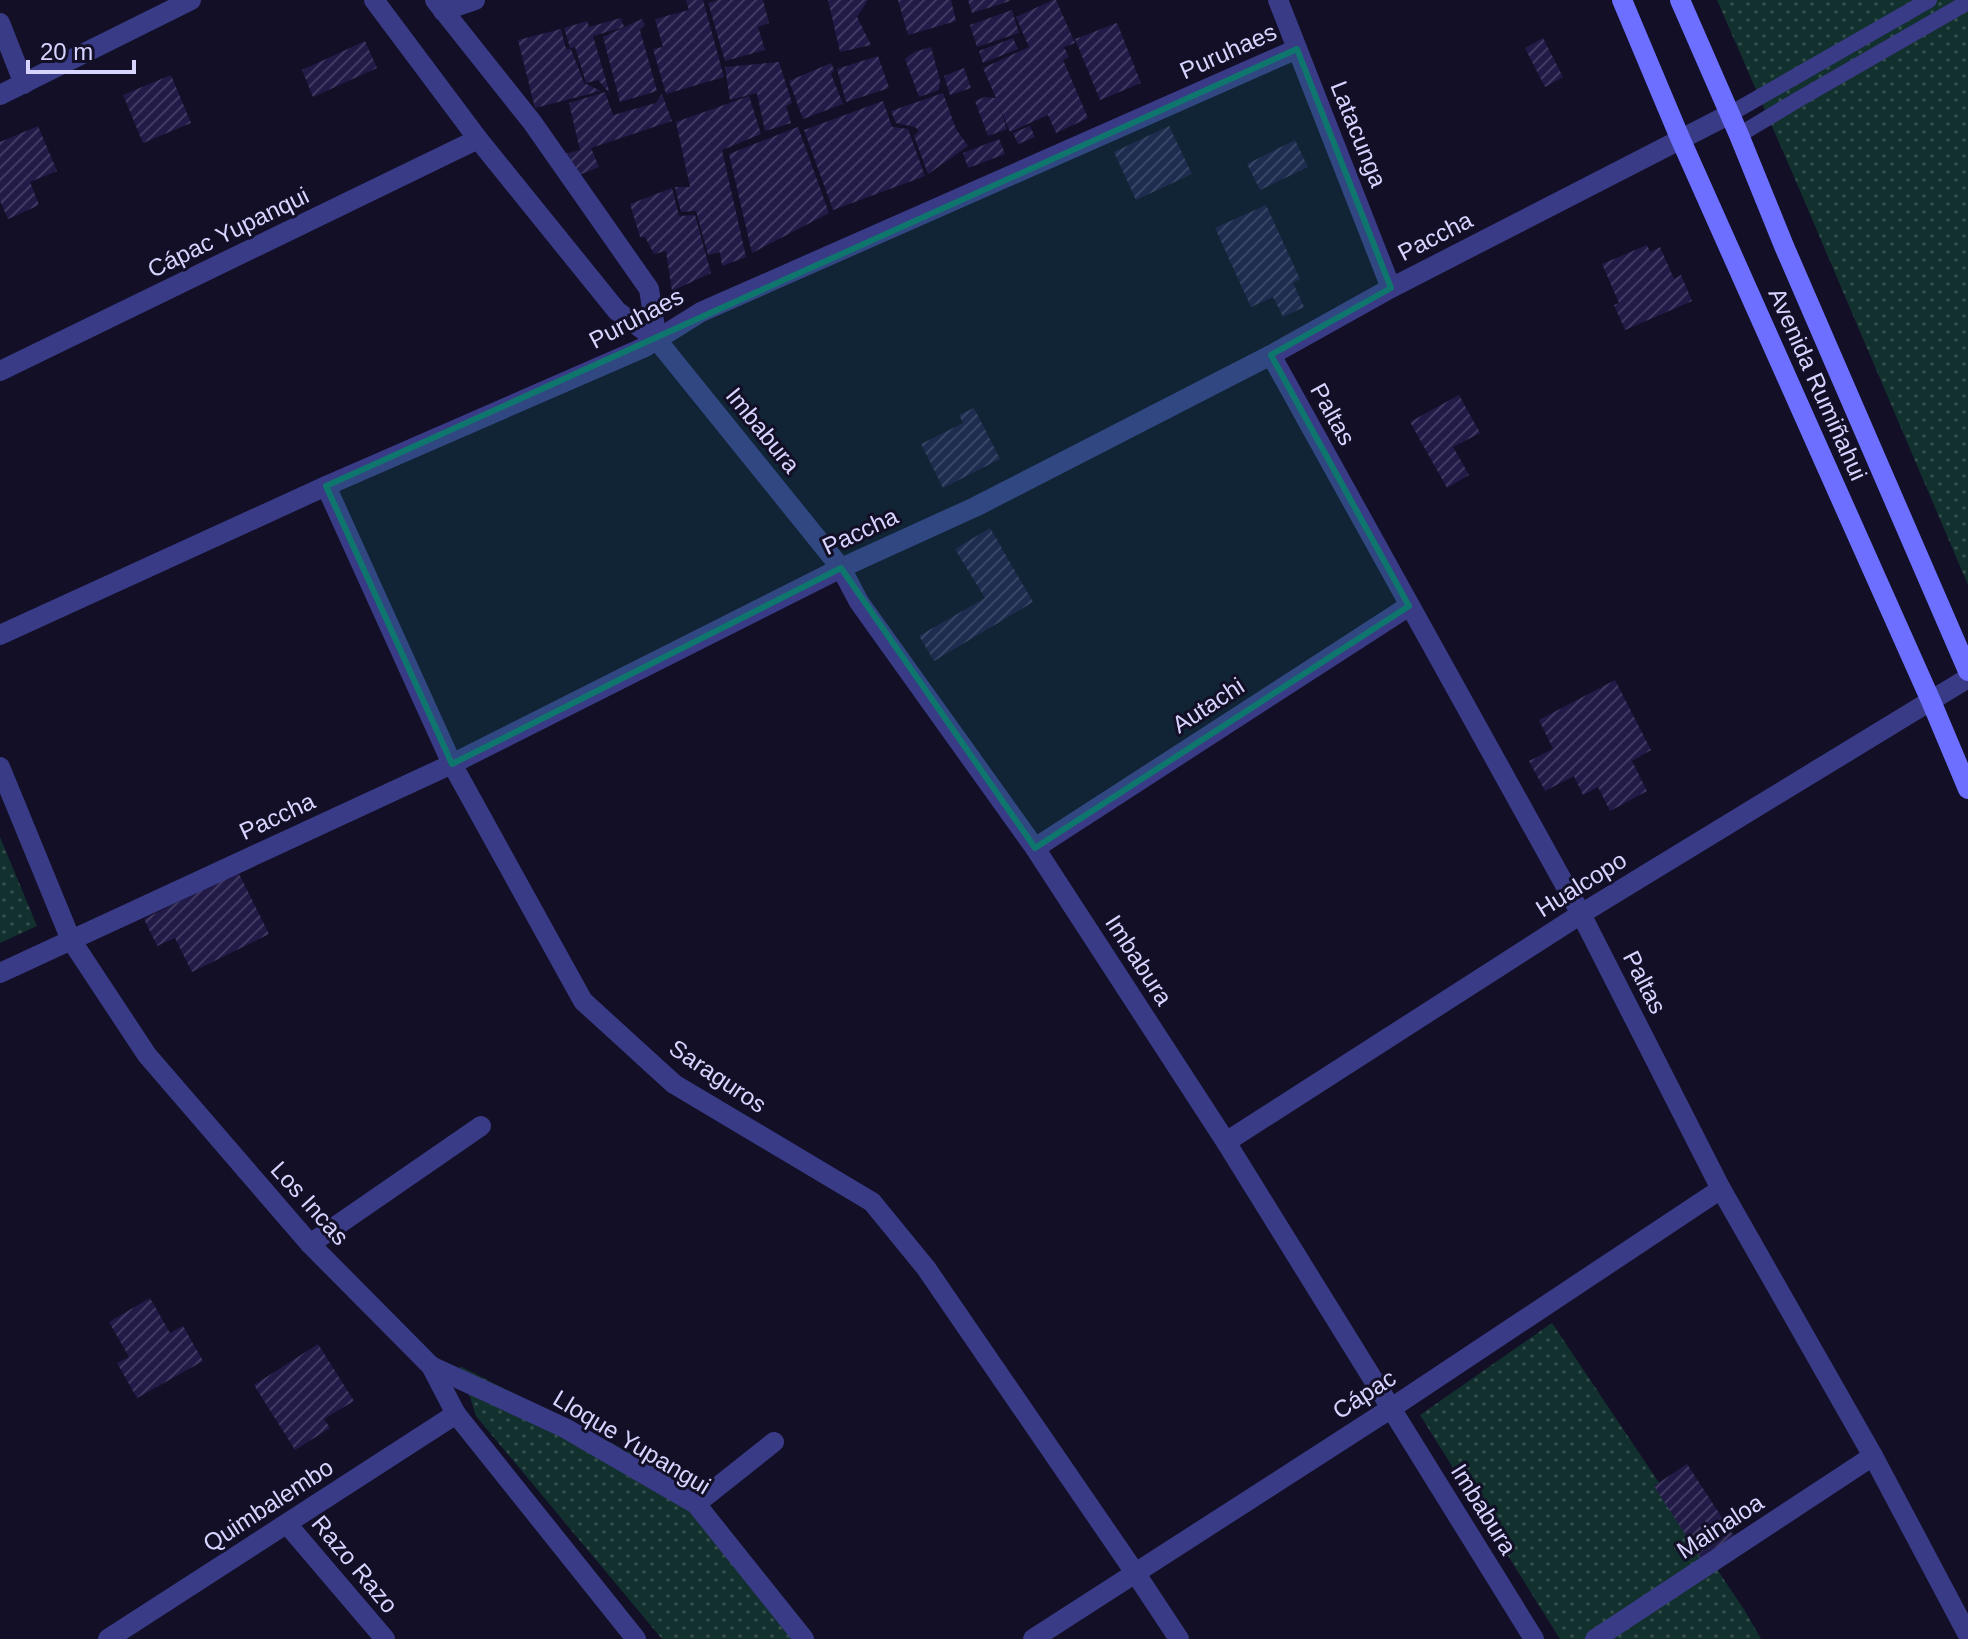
<svg xmlns="http://www.w3.org/2000/svg" width="1968" height="1639" viewBox="0 0 1968 1639" font-family="Helvetica,sans-serif">
  <style>
    .park { fill: url(#park-dots) }
    .building { fill: url(#building-hatch) }
    .lines { fill: none; stroke-linecap: round; stroke-linejoin: round }
    .service { stroke: #3a3b86; stroke-width: 16 }
    .minor { stroke: #3a3b86; stroke-width: 20 }
    .secondary { stroke: #6c6fff; stroke-width: 20 }
    .marked { fill: #0f766e; fill-opacity: 0.2; stroke: #0f766e; stroke-width: 6; stroke-linejoin: round }
    .labels { text-anchor: middle; dominant-baseline: central; stroke-width: 6; stroke-linejoin: round; paint-order: stroke }
    .street-label { font-size: 24px; fill: #d7d5ff; stroke: #120f27 }
  </style>
  <defs>
    <pattern id="park-dots" width="8" height="8" patternUnits="userSpaceOnUse" patternTransform="scale(2)"><rect width="8" height="8" fill="#12312e"/><path d="M2 2h.1M6 6h.1" fill="none" stroke="#344e4d" stroke-width="1.8" stroke-linecap="round"/></pattern>
    <pattern id="building-hatch" width="6" height="6" patternUnits="userSpaceOnUse" patternTransform="scale(2)"><rect width="6" height="6" fill="#221b48"/><path d="M-1 1l2-2M0 6l6-6M5 7l2-2" fill="none" stroke="#413b63"/></pattern>
  </defs>
  <rect width="100%" height="100%" fill="#120f27"/>
  <g class="park">
    <polygon points="1717,0 1968,0 1968,585 1798,186"/>
    <polygon points="0,837 37,926 0,943"/>
    <polygon points="1552,1323 1745,1611 1761,1639 1560,1639 1420,1415"/>
    <polygon points="460,1366 694,1485 814,1639 662,1639 476,1416"/>
  </g>
  <g class="building">
    <polygon points="686,0 703,0 724,77 666,94 653,49 663,47 655,19 689,10"/>
    <polygon points="718,0 763,0 769,23 758,27 765,50 725,61 708,3"/>
    <polygon points="828,0 868,0 857,17 871,45 840,52"/>
    <polygon points="898,0 951,0 956,21 908,35"/>
    <polygon points="968,0 1010,0 1010,1 972,13"/>
    <polygon points="1053,0 1056,0 1075,43 1064,47 1069,57 1063,60 1088,118 1056,133 1048,115 1010,132 1000,108 1007,129 988,136 975,101 985,97 996,98 983,68 1029,47 1016,17"/>
    <polygon points="1012,10 1019,33 977,47 970,25"/>
    <polygon points="621,18 624,27 593,36 610,94 598,80 586,83 575,47 570,48 564,28 587,21 589,27"/>
    <polygon points="642,19 645,25 640,30 657,91 620,102 603,37"/>
    <polygon points="1117,23 1141,83 1100,100 1075,39"/>
    <polygon points="561,29 566,49 571,49 584,83 601,91 535,108 518,40"/>
    <polygon points="1013,38 1018,49 983,63 979,51"/>
    <polygon points="1543,38 1563,77 1545,87 1525,48"/>
    <polygon points="365,41 377,68 313,97 302,70"/>
    <polygon points="931,47 940,80 939,90 919,97 905,59 914,52"/>
    <polygon points="878,56 889,88 846,102 837,69"/>
    <polygon points="779,62 792,103 786,106 791,123 765,131 757,93 730,100 725,67"/>
    <polygon points="831,63 834,70 831,74 843,104 803,119 789,81"/>
    <polygon points="964,68 971,88 950,95 944,76"/>
    <polygon points="171,75 191,123 143,143 123,95"/>
    <polygon points="605,92 613,115 656,103 662,94 672,121 591,148 599,167 579,175 565,154 580,150 569,103"/>
    <polygon points="943,93 956,129 968,146 928,174 914,136 919,131 915,127 896,123 891,111"/>
    <polygon points="749,96 761,134 722,150 746,257 722,266 720,252 708,255 696,211 681,212 675,187 690,187 676,122"/>
    <polygon points="883,101 892,127 908,129 925,176 833,210 804,130"/>
    <polygon points="38,126 57,171 30,182 39,205 8,219 0,201 0,142"/>
    <polygon points="1030,126 1035,137 1018,144 1013,133"/>
    <polygon points="1169,126 1192,174 1136,200 1114,152"/>
    <polygon points="798,127 829,213 752,253 729,154"/>
    <polygon points="999,139 1005,154 968,168 963,153"/>
    <polygon points="1295,140 1308,167 1260,190 1247,164"/>
    <polygon points="672,188 679,216 695,215 711,273 672,291 666,251 654,254 645,237 640,237 630,204"/>
    <polygon points="1266,205 1300,279 1293,283 1304,307 1283,317 1273,297 1251,307 1215,228"/>
    <polygon points="1647,245 1650,252 1660,247 1674,279 1681,275 1692,301 1625,330 1614,305 1619,303 1602,264"/>
    <polygon points="1459,395 1480,433 1453,447 1469,475 1447,488 1410,422"/>
    <polygon points="974,408 1000,459 943,488 921,444 963,423 959,415"/>
    <polygon points="990,528 1033,602 934,661 919,636 985,598 955,549"/>
    <polygon points="1615,680 1651,750 1632,761 1647,791 1610,811 1598,787 1583,795 1574,776 1545,791 1529,761 1553,749 1539,720"/>
    <polygon points="238,872 269,934 192,972 175,938 157,946 144,919"/>
    <polygon points="150,1298 170,1333 183,1326 203,1361 137,1398 117,1363 129,1357 109,1322"/>
    <polygon points="318,1344 354,1401 324,1419 330,1428 295,1450 254,1385"/>
    <polygon points="1687,1464 1734,1536 1701,1559 1654,1486"/>
  </g>
  <g class="lines">
    <g class="service">
      <polyline points="1730,114 1929,0"/>
      <polyline points="1739,135 1799,99 1968,2"/>
    </g>
    <g class="minor">
      <polyline points="374,0 478,139 617,311 657,340 841,568 859,602 1035,848 1226,1142 1534,1639"/>
      <polyline points="435,0 532,122 649,289 657,340"/>
      <polyline points="1278,0 1391,288"/>
      <polyline points="443,11 475,0"/>
      <polyline points="0,23 24,84"/>
      <polyline points="0,95 191,0"/>
      <polyline points="1271,355 1581,914 1721,1189 1873,1456 1968,1635"/>
      <polyline points="0,371 478,139"/>
      <polyline points="326,486 452,764 583,1001 674,1084 872,1202 926,1268 1136,1574 1179,1639"/>
      <polyline points="0,635 326,486 645,347 701,312 1297,49"/>
      <polyline points="0,767 71,940 147,1055 310,1244 431,1366 456,1414 636,1639"/>
      <polyline points="1035,848 1409,606"/>
      <polyline points="0,973 452,764 841,568 975,507 1271,355 1391,288 1730,114"/>
      <polyline points="1226,1142 1581,914 1968,678"/>
      <polyline points="310,1244 481,1126"/>
      <polyline points="431,1366 565,1428 696,1504 804,1639"/>
      <polyline points="696,1504 774,1442"/>
      <polyline points="287,1524 385,1639"/>
      <polyline points="108,1639 456,1414"/>
      <polyline points="1033,1639 1390,1409 1721,1189"/>
      <polyline points="1595,1639 1873,1456"/>
    </g>
    <g class="secondary">
      <polyline points="1622,0 1680,138 1931,701 1968,789"/>
      <polyline points="1680,0 1739,135 1784,246 1968,671"/>
    </g>
  </g>
  <path class="marked" d="M 1297,49 L 1391,288 L 1271,355 L 1409,606 L 1035,848 L 841,568 L 452,764 L 326,486 Z"/>
  <g class="labels">
    <g class="street-label">
      <text transform="translate(1228 51) rotate(-24)">Puruhaes</text>
      <text transform="translate(1359 134) rotate(68)">Latacunga</text>
      <text transform="translate(228 232) rotate(-26)">Cápac Yupanqui</text>
      <text transform="translate(1435 236) rotate(-27)">Paccha</text>
      <text transform="translate(636 318) rotate(-28)">Puruhaes</text>
      <text transform="translate(1818 384) rotate(66)">Avenida Rumiñahui</text>
      <text transform="translate(1333 414) rotate(61)">Paltas</text>
      <text transform="translate(763 430) rotate(51)">Imbabura</text>
      <text transform="translate(860 531) rotate(-25)">Paccha</text>
      <text transform="translate(1208 705) rotate(-33)">Autachi</text>
      <text transform="translate(277 816) rotate(-25)">Paccha</text>
      <text transform="translate(1581 884) rotate(-32)">Hualcopo</text>
      <text transform="translate(1139 960) rotate(57)">Imbabura</text>
      <text transform="translate(1645 982) rotate(63)">Paltas</text>
      <text transform="translate(718 1076) rotate(34)">Saraguros</text>
      <text transform="translate(310 1203) rotate(48)">Los Incas</text>
      <text transform="translate(1364 1394) rotate(-33)">Cápac</text>
      <text transform="translate(632 1442) rotate(31)">Lloque Yupangui</text>
      <text transform="translate(268 1505) rotate(-33)">Quimbalembo</text>
      <text transform="translate(1484 1509) rotate(58)">Imbabura</text>
      <text transform="translate(1720 1526) rotate(-33)">Mainaloa</text>
      <text transform="translate(355 1564) rotate(50)">Razo Razo</text>
    </g>
  </g>
  <path d="M28 60v12h106v-12" fill="none" stroke="#d7d5ff" stroke-width="4"/>
  <text x="40" y="60" font-size="24" fill="#d7d5ff" stroke="#120f27" stroke-width="6" paint-order="stroke">20 m</text>
</svg>
